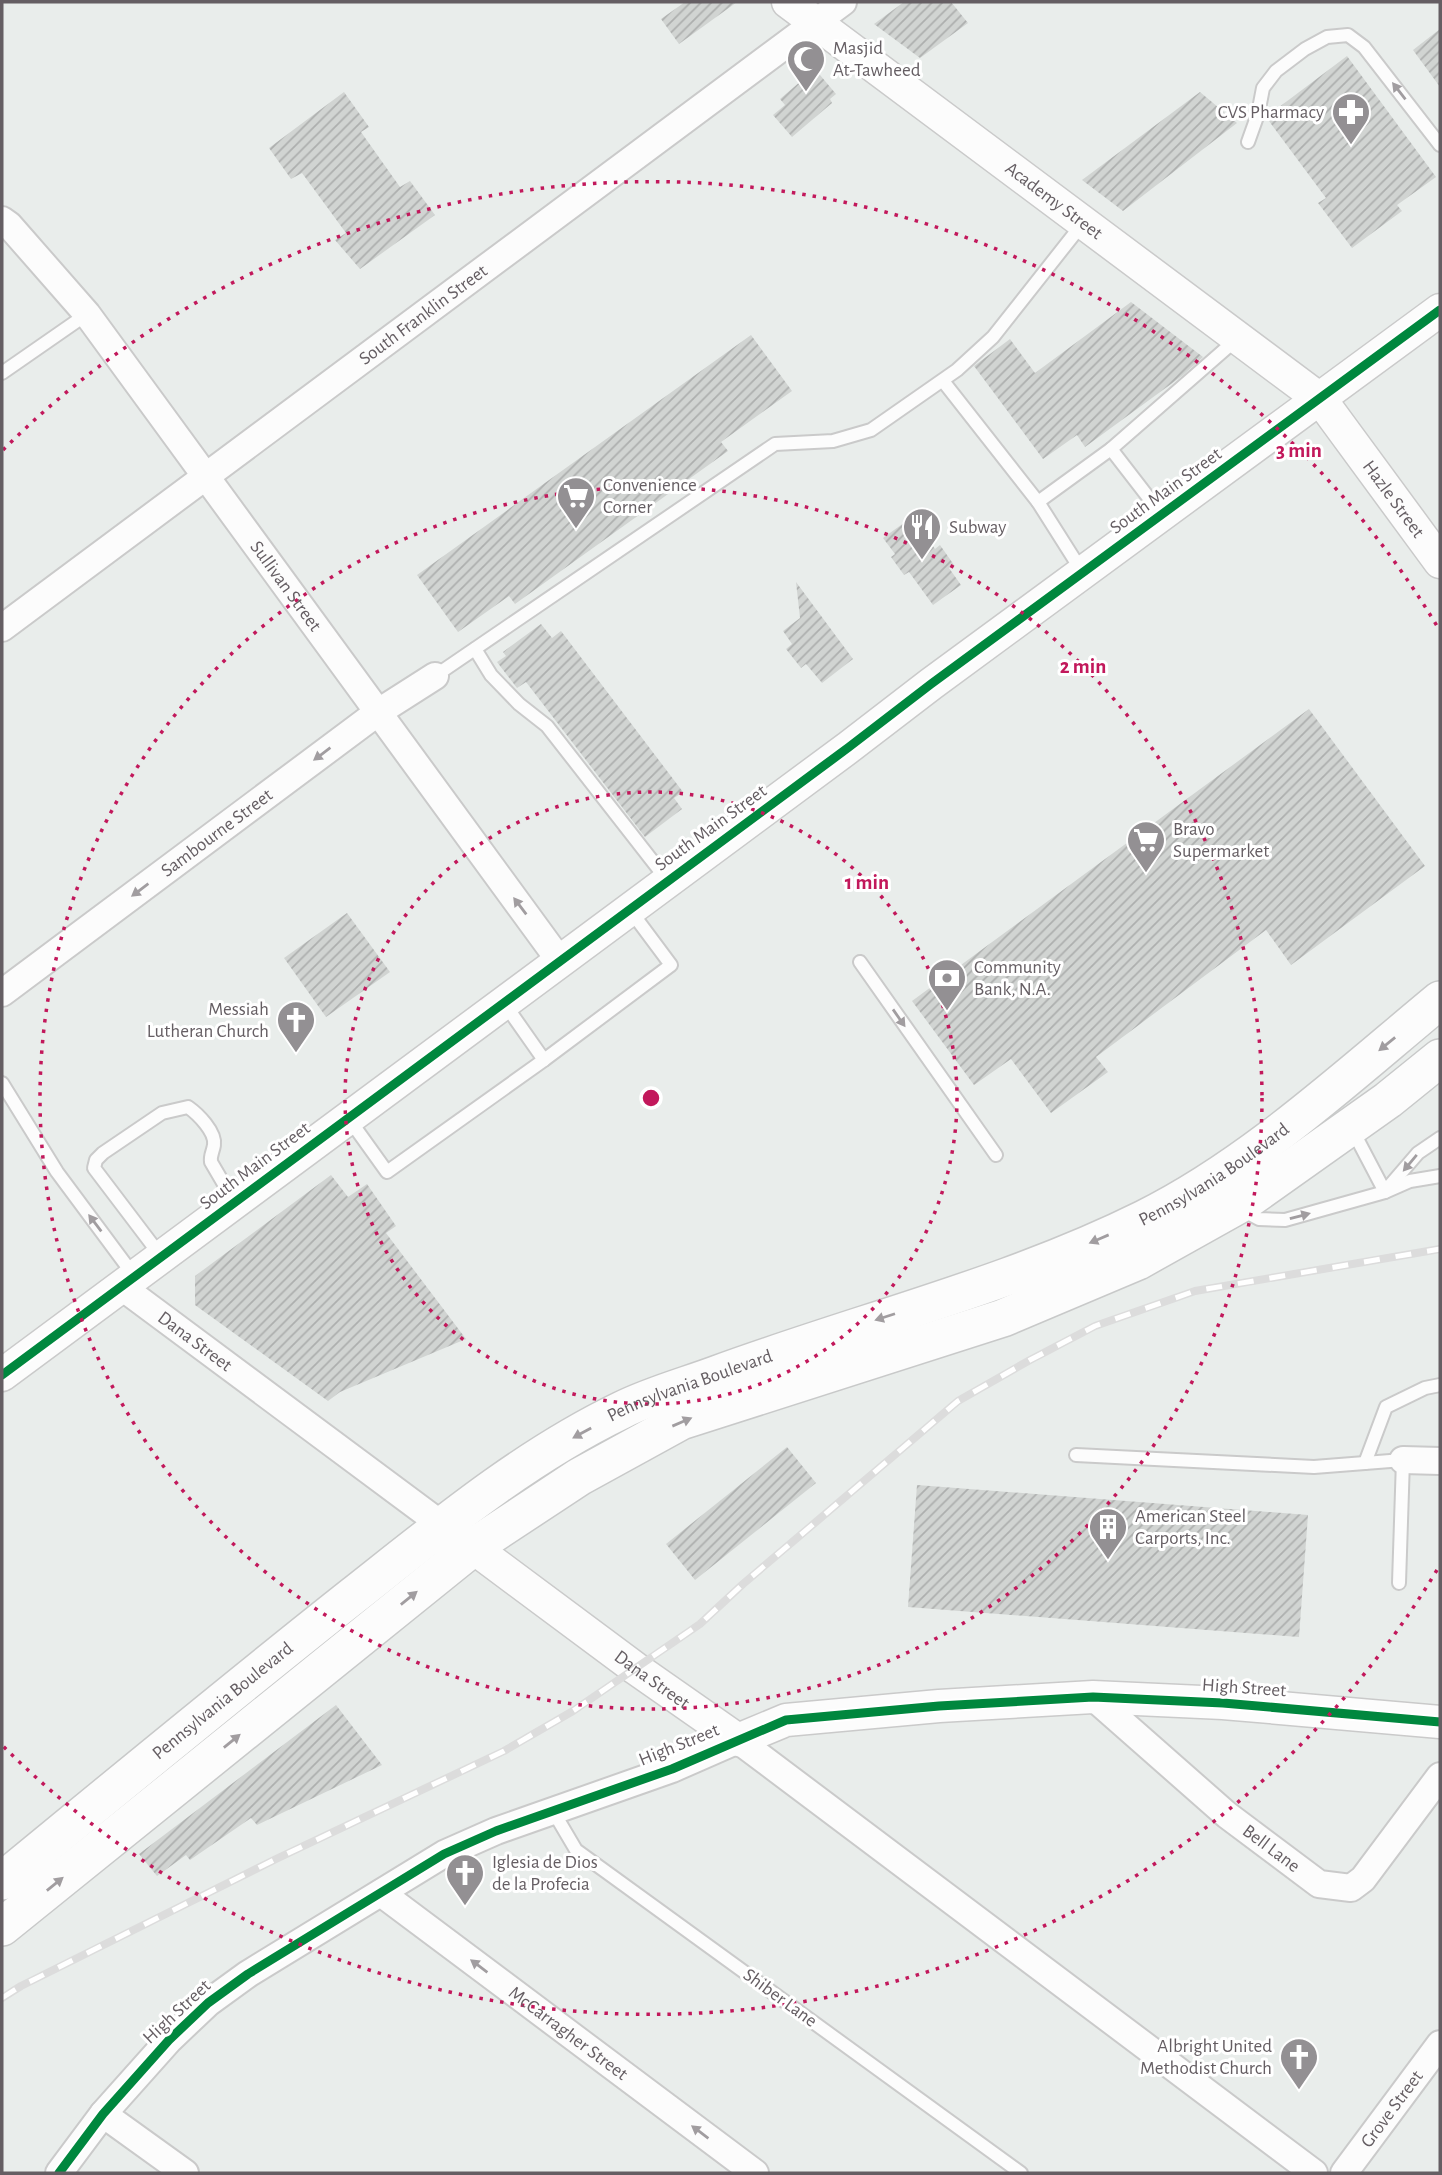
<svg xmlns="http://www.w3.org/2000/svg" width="1442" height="2175" viewBox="0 0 1442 2175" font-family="'Alegreya Sans',sans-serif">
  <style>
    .building { fill: url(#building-hatch) }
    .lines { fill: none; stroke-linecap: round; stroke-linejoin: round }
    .service-casing { stroke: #cacaca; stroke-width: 16 }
    .minor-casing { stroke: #cacaca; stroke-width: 30 }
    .tertiary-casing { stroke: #cacaca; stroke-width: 35 }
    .secondary-casing { stroke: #c8c9c9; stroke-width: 40 }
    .service { stroke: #fcfcfc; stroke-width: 12 }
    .minor { stroke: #fcfcfc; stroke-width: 26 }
    .tertiary { stroke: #fcfcfc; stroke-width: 32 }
    .secondary { stroke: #fcfcfc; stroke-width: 37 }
    .rail-casing { stroke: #dcdcdc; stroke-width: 8 }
    .rail { stroke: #fff; stroke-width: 5; stroke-dasharray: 16; stroke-linecap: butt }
    .cycleway-casing { stroke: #fff; stroke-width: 13 }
    .cycleway { stroke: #00873e; stroke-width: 9 }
    .oneway { fill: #a19da0 }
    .ring { fill: none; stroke: #c2185b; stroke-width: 3.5; stroke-dasharray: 3.5 7 }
    .labels { text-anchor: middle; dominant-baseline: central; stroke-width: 6; stroke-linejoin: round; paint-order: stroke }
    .poi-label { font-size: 19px; fill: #655e63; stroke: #fff; text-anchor: start }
    .street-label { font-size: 19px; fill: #655e63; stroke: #fff }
    .centre { fill: #c2185b; stroke: #fff; stroke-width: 3.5 }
    .ring-label { font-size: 21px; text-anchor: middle; font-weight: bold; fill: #c2185b; stroke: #fff; stroke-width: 6; stroke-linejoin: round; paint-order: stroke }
  </style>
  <defs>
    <pattern id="building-hatch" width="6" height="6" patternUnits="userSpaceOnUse" patternTransform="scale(1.75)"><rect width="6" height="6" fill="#d1d4d2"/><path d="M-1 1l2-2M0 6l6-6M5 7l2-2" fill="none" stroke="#adafae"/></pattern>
  </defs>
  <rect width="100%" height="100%" fill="#e9edeb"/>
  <g class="building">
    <polygon points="685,2 737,2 679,44 661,19"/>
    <polygon points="904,2 951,2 968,23 920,58 874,24"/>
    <polygon points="1440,29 1440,87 1413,50"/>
    <polygon points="1347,56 1436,177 1397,205 1402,211 1352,248 1318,203 1326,198 1266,117"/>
    <polygon points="815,69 836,94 830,99 832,103 792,137 773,115 785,105 780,99"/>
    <polygon points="344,92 369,127 361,132 400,187 410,181 435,215 360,269 335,240 346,233 302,173 291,179 269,148"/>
    <polygon points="1200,92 1237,123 1123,211 1082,180"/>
    <polygon points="1131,302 1203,357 1182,376 1085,447 1077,435 1043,459 974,366 1010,339 1035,373"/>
    <polygon points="751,335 792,391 721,442 728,451 515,604 509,596 458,632 417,575"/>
    <polygon points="912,517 935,549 940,545 954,565 949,568 961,585 933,605 909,572 904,575 891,557 895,554 883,538"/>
    <polygon points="796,582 853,659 822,683 806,664 801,668 786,649 792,644 783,631 800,618"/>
    <polygon points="541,624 552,638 561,631 683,792 674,798 682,809 645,837 526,682 517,688 497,662 506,656 503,652"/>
    <polygon points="1309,709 1425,866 1291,965 1266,930 1096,1057 1108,1072 1051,1113 1011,1059 974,1085 912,1001"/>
    <polygon points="347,913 390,972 326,1017 284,958"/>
    <polygon points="331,1175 348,1197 367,1184 396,1226 386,1233 466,1339 340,1392 328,1401 195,1305 195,1276"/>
    <polygon points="787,1447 816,1483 695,1580 666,1544"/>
    <polygon points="917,1485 1308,1515 1299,1637 908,1607"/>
    <polygon points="336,1705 382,1765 257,1825 251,1818 190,1860 186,1855 157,1876 139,1854"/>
  </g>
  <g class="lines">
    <defs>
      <g id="service">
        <polyline points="1248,142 1258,114 1263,88 1276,71 1305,49 1327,37 1348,35 1364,47 1440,145"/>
        <polyline points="2,373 87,314"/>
        <polyline points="943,381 1038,502"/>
        <polyline points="1111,449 1238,338"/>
        <polyline points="1083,573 1038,502 1111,449 1162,515"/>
        <polyline points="475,649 491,675 519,704 547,726 668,881"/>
        <polyline points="435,676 775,444 833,441 871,430 957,370 993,337 1083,223"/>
        <polyline points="860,962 996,1155"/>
        <polyline points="504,1003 544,1060 671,965 630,910"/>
        <polyline points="2,1083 57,1172 135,1277"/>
        <polyline points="349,1119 387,1172 544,1060"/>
        <polyline points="1353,1131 1385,1192"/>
        <polyline points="1387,1189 1418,1153 1440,1138"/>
        <polyline points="1242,1210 1259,1219 1285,1220 1385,1192 1410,1181 1440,1176"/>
        <path d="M 160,1255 L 94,1168 L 96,1160 L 103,1153 L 162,1113 L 188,1107 C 198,1114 216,1132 214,1145 C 213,1152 210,1155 211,1162 L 235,1203"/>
        <polyline points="1076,1455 1314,1467 1403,1460 1399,1583"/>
        <polyline points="1365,1463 1386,1407 1425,1388 1440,1385"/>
        <polyline points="553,1811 576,1850 1021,2173"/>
      </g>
      <g id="minor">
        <path id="s1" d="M 2,220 L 9,225 L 87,314 L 560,961"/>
        <path id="s2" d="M 2,628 L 843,2"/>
        <path id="s3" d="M 2,993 L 377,713 L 435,676"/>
        <path id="s4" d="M 122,1287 L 442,1525"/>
        <polyline points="1403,1460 1440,1461"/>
        <path id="s5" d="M 1093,1697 L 1227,1815 L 1319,1884 L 1351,1888 L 1363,1879 L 1440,1776"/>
        <path id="s6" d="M 381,1893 L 755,2173"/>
        <polyline points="103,2114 185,2173"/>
        <polyline points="59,2173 103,2114 169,2040 208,2003 248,1974 444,1854 496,1831 672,1769 738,1740 1314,2173"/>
        <path id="s7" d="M 1344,2173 L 1440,2044"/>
      </g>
      <g id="tertiary">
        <path id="s8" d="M 788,2 L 1321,400 L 1440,562"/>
        <polyline points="2,1375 849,747 931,684 1440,310"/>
        <path id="s9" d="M 455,1534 L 635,1668 L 738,1740 L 786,1720 L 939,1706 L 1093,1697 L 1223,1703 L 1440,1722"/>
      </g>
      <g id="secondary">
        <path id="s10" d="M 2,1881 C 119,1785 235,1689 354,1595 C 439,1528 524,1457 622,1410 C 652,1395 686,1386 718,1374 C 860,1322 1009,1286 1144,1219 C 1251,1166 1348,1076 1440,1000"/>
        <polyline points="2,1927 473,1547 579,1477 681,1421 1003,1318 1138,1261 1247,1200 1388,1100 1440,1058"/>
      </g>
    </defs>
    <use href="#service" class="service-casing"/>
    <use href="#minor" class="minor-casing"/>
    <use href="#tertiary" class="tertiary-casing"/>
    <use href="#secondary" class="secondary-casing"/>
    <use href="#service" class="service"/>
    <use href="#minor" class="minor"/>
    <use href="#tertiary" class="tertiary"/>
    <use href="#secondary" class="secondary"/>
    <defs>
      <polyline id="rail" points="2,1998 21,1986 276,1859 504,1751 573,1711 700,1624 743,1584 958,1401 1030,1360 1095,1326 1195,1291 1440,1249"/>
    </defs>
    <use href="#rail" class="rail-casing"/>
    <use href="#rail" class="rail"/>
    <defs>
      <g id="cycleway">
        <polyline points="2,1375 849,747 931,684 1440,310"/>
        <polyline points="59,2173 103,2114 169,2040 208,2003 248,1974 444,1854 496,1831 672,1769 786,1720 939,1706 1093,1697 1223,1703 1440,1722"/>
      </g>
    </defs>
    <use href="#cycleway" class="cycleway-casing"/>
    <use href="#cycleway" class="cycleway"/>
  </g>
  <defs><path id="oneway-solid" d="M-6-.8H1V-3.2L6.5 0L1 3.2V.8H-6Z" transform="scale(1.75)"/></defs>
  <g class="oneway">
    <use href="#oneway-solid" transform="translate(1399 91) rotate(-128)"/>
    <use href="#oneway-solid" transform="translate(322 754) rotate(143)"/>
    <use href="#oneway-solid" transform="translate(140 890) rotate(143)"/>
    <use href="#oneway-solid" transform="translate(520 906) rotate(-127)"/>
    <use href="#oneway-solid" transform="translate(899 1018) rotate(55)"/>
    <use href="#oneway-solid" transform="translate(1387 1044) rotate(141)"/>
    <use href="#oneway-solid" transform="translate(1410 1163) rotate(130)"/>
    <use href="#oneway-solid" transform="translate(1300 1216) rotate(-15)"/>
    <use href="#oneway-solid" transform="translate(95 1223) rotate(-127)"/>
    <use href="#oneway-solid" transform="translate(1099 1239) rotate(157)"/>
    <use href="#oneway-solid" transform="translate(885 1317) rotate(162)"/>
    <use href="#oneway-solid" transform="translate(682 1422) rotate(-23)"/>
    <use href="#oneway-solid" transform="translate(582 1433) rotate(151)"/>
    <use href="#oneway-solid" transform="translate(409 1598) rotate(-39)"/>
    <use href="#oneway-solid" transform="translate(232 1741) rotate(-39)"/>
    <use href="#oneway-solid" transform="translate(55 1884) rotate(-39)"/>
    <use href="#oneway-solid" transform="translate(479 1966) rotate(-143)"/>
    <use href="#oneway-solid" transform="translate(700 2132) rotate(-143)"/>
  </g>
  <g class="ring">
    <circle cx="651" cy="1098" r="306"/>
    <circle cx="651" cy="1098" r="611"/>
    <path d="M1437 1570A917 917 0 0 1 3 1746M3 450A917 917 0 0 1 1437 626"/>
  </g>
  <defs>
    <symbol id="mosque-pin" viewBox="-11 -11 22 30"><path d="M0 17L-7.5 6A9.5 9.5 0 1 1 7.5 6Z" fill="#939093" stroke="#fff"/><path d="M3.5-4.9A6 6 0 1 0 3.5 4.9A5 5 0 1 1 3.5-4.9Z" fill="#fff"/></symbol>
    <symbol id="pharmacy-pin" viewBox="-11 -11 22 30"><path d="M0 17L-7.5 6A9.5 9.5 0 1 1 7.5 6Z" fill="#939093" stroke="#fff"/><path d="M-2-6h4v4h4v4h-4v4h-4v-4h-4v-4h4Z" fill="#fff"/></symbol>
    <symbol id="supermarket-pin" viewBox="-11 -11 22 30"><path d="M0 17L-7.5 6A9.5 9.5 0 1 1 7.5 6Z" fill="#939093" stroke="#fff"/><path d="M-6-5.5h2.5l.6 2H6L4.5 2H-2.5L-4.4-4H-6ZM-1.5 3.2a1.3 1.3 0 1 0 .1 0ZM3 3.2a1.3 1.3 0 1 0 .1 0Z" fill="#fff"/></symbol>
    <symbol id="restaurant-pin" viewBox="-11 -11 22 30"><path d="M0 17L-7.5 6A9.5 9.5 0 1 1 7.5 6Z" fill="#939093" stroke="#fff"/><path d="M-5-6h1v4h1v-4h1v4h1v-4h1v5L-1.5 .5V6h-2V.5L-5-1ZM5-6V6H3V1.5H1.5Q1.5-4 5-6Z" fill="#fff"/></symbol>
    <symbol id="bank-pin" viewBox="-11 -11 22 30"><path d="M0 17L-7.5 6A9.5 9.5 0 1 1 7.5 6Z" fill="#939093" stroke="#fff"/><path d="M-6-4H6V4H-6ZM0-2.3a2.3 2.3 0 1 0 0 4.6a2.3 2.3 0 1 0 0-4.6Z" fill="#fff"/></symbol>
    <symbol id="church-pin" viewBox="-11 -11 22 30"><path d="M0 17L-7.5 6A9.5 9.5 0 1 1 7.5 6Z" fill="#939093" stroke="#fff"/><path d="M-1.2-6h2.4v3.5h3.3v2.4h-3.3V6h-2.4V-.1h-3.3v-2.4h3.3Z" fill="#fff"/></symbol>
    <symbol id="building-pin" viewBox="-11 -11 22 30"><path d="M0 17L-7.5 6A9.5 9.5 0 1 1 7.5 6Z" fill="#939093" stroke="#fff"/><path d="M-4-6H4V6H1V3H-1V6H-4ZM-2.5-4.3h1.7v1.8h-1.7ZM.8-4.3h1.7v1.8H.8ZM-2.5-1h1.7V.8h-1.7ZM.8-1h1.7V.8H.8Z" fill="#fff"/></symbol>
  </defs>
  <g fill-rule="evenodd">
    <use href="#mosque-pin" x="784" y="37" width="44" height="60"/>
    <use href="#pharmacy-pin" x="1329" y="90" width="44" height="60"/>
    <use href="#supermarket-pin" x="554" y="474" width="44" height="60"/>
    <use href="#restaurant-pin" x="900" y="505" width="44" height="60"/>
    <use href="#supermarket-pin" x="1124" y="818" width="44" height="60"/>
    <use href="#bank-pin" x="925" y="956" width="44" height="60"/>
    <use href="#church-pin" x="274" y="998" width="44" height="60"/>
    <use href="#building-pin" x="1086" y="1505" width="44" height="60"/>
    <use href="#church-pin" x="443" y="1851" width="44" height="60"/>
    <use href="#church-pin" x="1277" y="2035" width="44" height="60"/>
  </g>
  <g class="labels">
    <g class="poi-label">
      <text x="833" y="48">Masjid<tspan x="833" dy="22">At-Tawheed</tspan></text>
      <text x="1324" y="112" text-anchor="end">CVS Pharmacy</text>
      <text x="603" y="485">Convenience<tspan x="603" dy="22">Corner</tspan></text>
      <text x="949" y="527">Subway</text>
      <text x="1173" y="829">Bravo<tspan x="1173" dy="22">Supermarket</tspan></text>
      <text x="974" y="967">Community<tspan x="974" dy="22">Bank, N.A.</tspan></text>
      <text x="269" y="1009" text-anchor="end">Messiah<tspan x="269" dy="22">Lutheran Church</tspan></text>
      <text x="1135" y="1516">American Steel<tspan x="1135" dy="22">Carports, Inc.</tspan></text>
      <text x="492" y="1862">Iglesia de Dios<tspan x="492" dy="22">de la Profecia</tspan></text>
      <text x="1272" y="2046" text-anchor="end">Albright United<tspan x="1272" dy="22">Methodist Church</tspan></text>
    </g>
    <g class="street-label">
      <text stroke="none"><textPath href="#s8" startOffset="332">Academy Street</textPath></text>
      <text stroke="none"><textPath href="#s2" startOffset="525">South Franklin Street</textPath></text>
      <text transform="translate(1166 491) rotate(-36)">South Main Street</text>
      <text stroke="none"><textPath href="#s8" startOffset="788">Hazle Street</textPath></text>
      <text stroke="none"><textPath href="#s1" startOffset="464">Sullivan Street</textPath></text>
      <text transform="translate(711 828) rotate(-36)">South Main Street</text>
      <text stroke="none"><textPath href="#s3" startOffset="268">Sambourne Street</textPath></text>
      <text transform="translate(255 1166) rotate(-37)">South Main Street</text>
      <text stroke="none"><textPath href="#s10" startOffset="1419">Pennsylvania Boulevard</textPath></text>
      <text stroke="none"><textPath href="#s4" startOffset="91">Dana Street</textPath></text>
      <text stroke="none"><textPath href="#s10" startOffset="852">Pennsylvania Boulevard</textPath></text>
      <text stroke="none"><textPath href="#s9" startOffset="245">Dana Street</textPath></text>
      <text transform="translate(1244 1688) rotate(4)">High Street</text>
      <text stroke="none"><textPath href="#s10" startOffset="285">Pennsylvania Boulevard</textPath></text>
      <text transform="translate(679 1745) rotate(-22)">High Street</text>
      <text stroke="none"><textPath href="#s5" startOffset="234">Bell Lane</textPath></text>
      <text transform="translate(780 1998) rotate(36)">Shiber Lane</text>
      <text transform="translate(177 2012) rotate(-43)">High Street</text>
      <text stroke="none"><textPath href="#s6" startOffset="234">McCarragher Street</textPath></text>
      <text stroke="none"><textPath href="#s7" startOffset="80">Grove Street</textPath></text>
    </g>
  </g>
  <circle cx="651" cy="1098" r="10" class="centre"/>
  <g class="ring-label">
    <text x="1299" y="457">3 min</text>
    <text x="1083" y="673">2 min</text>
    <text x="867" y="889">1 min</text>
  </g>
  <rect width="1442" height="2175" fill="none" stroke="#655e63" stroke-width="7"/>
</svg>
